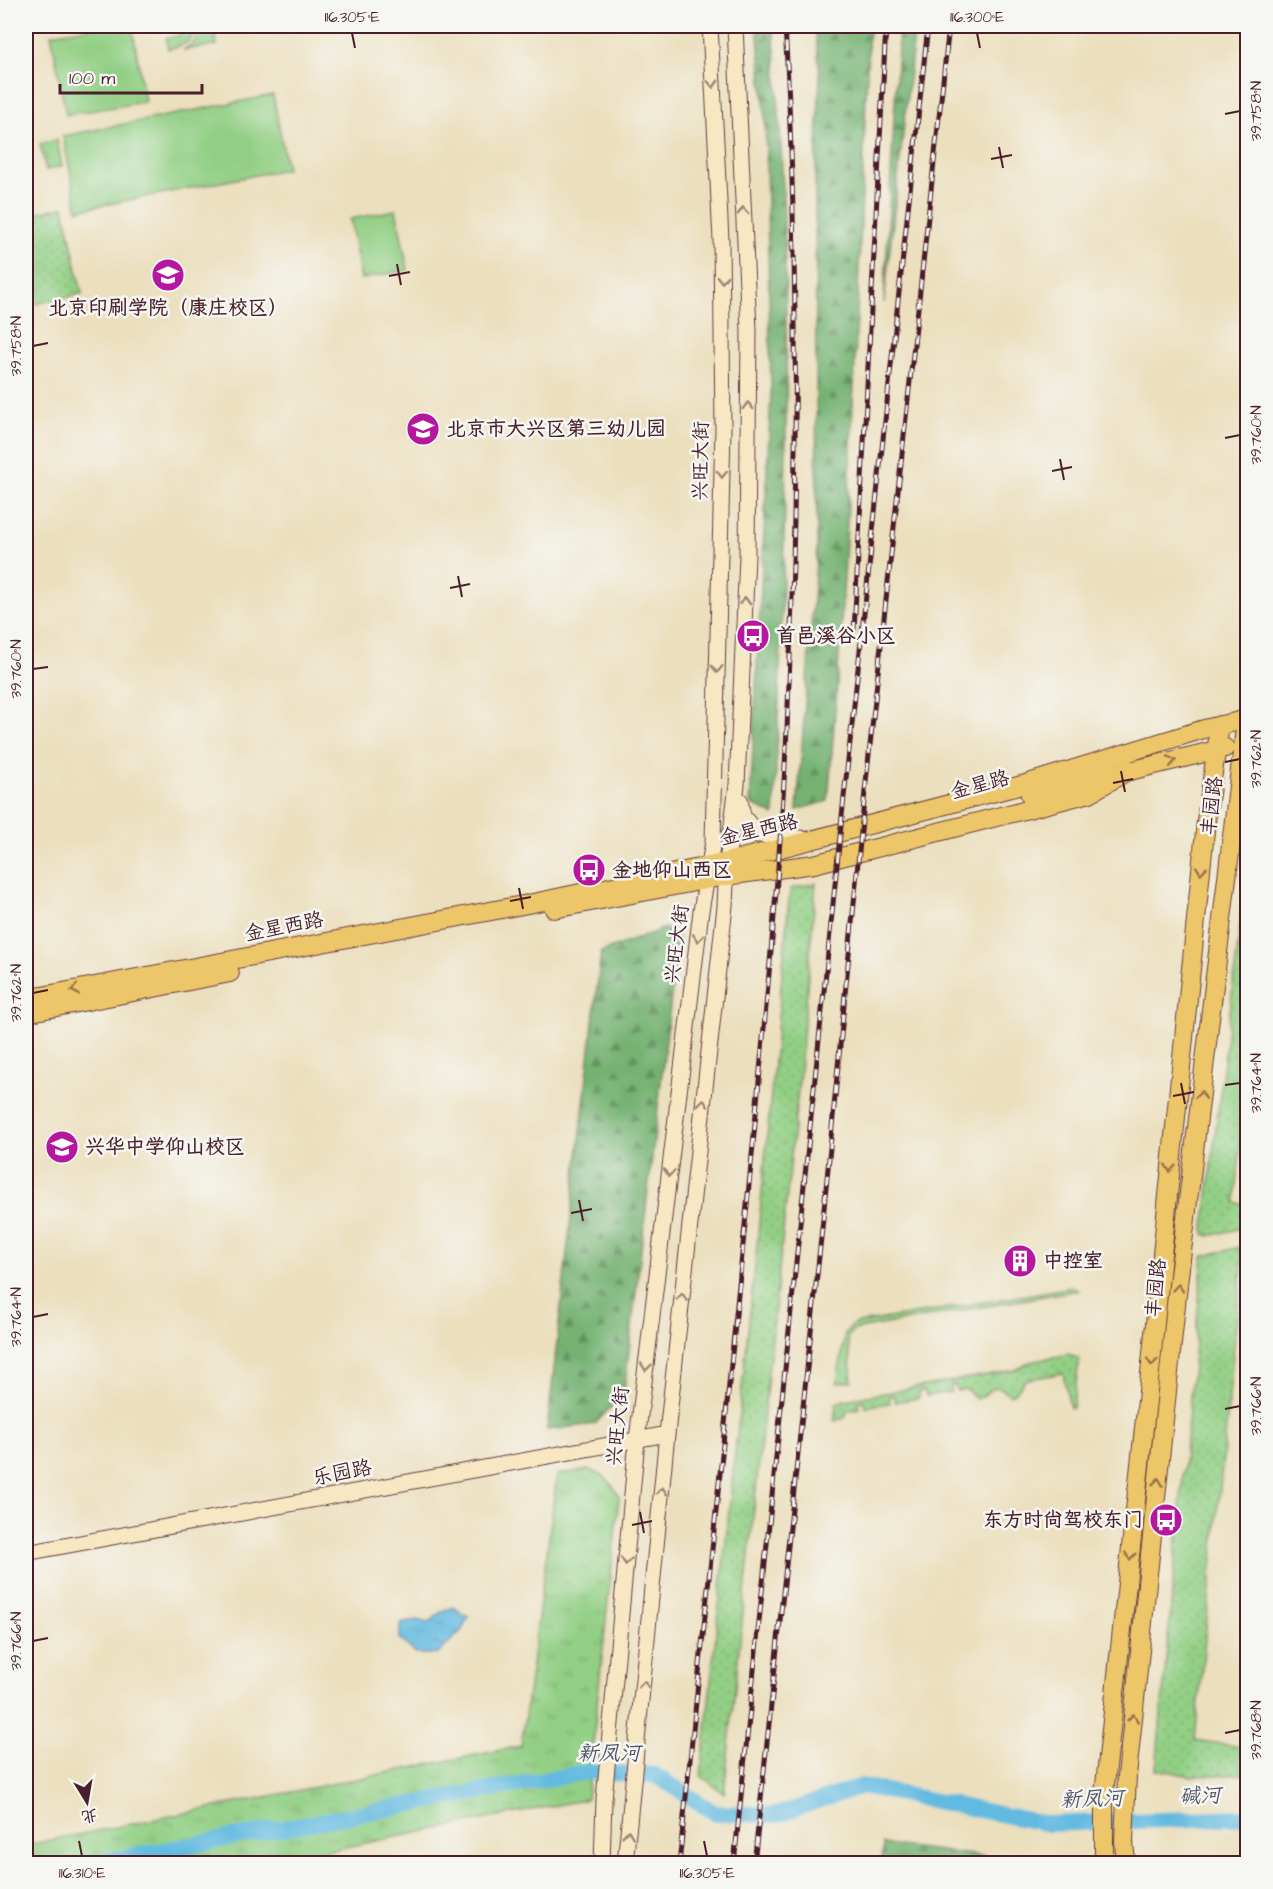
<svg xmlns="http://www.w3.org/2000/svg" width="1273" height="1889" viewBox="0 0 1273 1889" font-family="'Architects Daughter','LXGW WenKai TC',sans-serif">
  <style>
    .grass { fill: url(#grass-dots); stroke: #6e7758; stroke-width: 1.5 }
    .forest { fill: url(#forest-firs); stroke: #60684e; stroke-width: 1.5 }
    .park { fill: url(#park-tufts); stroke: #6e7758; stroke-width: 1.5 }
    .garden { fill: #92cf84; stroke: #6e7758; stroke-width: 1.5 }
    .water { fill: url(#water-ripples); stroke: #566c86; stroke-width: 1.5 }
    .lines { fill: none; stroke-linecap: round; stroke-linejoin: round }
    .river { stroke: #62bae0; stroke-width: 16 }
    .secondary-casing { stroke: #623c41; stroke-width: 17 }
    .primary-casing { stroke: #623c41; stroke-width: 20 }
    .secondary { stroke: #f7e8c3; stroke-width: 15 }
    .primary { stroke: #ecc669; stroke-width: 18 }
    .rail-casing { stroke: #4a1f2b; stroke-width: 5 }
    .rail { stroke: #f6f6f2; stroke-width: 3; stroke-dasharray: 9; stroke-linecap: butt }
    .oneway { stroke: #a08477 }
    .oneway2 { stroke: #9b724a }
    .ticks { fill: none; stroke: #4a1f2b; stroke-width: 2 }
    .labels { text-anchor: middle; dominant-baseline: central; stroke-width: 5; stroke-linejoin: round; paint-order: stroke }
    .poi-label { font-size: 20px; font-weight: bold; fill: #4a1f2b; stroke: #f6f6f2; text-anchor: start }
    .street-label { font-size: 20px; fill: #4a1f2b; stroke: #f6f6f2 }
    .water-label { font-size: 21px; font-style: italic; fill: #52556a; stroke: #f6f6f2 }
    .neatline { fill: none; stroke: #4a1f2b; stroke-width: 2 }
    .ticks-label { font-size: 15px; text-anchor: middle; fill: #4a1f2b }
  </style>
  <defs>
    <pattern id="grass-dots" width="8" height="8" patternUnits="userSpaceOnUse" patternTransform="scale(1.5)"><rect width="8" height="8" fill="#92cf84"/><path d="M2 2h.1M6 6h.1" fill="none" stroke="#7fb172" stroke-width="1.8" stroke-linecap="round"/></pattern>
    <pattern id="forest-firs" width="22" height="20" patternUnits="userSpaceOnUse" patternTransform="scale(1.5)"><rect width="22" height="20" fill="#75b272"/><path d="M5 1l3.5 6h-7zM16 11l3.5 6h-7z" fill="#62905e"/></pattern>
    <pattern id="park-tufts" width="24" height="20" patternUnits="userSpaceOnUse" patternTransform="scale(1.5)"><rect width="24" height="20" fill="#92cf84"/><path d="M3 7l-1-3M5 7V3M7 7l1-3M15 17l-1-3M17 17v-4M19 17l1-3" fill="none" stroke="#7fb172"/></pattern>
    <pattern id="water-ripples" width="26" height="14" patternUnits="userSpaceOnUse" patternTransform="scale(1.5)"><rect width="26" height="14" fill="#62bae0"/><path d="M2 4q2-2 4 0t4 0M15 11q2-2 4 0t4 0" fill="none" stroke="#5397b6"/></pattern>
  </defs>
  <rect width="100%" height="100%" fill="#f6f6f2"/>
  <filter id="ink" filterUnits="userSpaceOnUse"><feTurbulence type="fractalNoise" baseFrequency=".0167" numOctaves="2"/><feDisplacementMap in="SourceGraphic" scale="12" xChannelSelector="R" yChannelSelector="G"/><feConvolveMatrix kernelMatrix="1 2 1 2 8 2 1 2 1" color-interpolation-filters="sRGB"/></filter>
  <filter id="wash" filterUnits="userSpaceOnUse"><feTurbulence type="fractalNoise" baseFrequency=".008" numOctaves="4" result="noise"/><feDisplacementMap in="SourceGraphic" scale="24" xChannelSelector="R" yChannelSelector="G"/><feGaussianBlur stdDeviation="1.35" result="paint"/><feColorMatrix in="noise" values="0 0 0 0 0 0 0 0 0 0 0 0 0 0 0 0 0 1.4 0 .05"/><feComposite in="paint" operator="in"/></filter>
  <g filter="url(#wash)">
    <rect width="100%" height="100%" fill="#ebdfbd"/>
    <g class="grass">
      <polygon points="64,207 82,294 26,306 26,215"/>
      <polygon points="816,883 800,1071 724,1793 701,1776 757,1245 790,889"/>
      <polygon points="1244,893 1248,893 1248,1134 1242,1134 1235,1202 1247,1206 1247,1227 1209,1236 1204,1234 1204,1229"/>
      <polygon points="1244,1246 1195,1740 1247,1748 1247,1774 1190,1776 1156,1769 1203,1256"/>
      <polygon points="1073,1287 1079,1290 858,1329 851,1332 848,1337 852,1381 837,1383 845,1333 854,1324"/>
      <path d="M 1068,1354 L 1079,1359 L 1073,1408 L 1070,1408 L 1063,1373 L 1025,1380 L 1015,1393 L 1010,1395 C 991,1377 992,1395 976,1399 L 966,1389 L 957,1391 L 955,1385 L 950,1386 L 951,1392 L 926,1396 L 925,1391 L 919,1392 L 919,1398 L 895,1402 L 893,1395 L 889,1396 L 890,1403 L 865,1407 L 864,1401 L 858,1402 L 859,1408 L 847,1411 L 845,1418 L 834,1421 L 836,1403 L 845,1400 L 1015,1370 L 1030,1362 Z"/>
    </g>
    <g class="forest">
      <path d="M 757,26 L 773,26 C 795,289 786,552 774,815 L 750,804 L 771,393 L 765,114 Z"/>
      <path d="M 815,26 L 869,26 C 858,284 850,543 828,801 L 797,810 L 817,547 L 815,185 L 820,76 Z"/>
      <polygon points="899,26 915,26 884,303"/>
      <polygon points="665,928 678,939 624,1393 595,1424 547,1430 601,952"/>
      <polygon points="883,1844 1040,1863 882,1863"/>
    </g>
    <g class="park">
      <path d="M 186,26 L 197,26 C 194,42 183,46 168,49 L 166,38 L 178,36 Z"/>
      <polygon points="204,26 213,26 217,45 183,50 194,43"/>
      <polygon points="57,140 62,166 46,170 40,144"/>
      <path d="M 588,1470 C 605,1473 612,1483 619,1497 L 587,1799 L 266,1863 L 26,1863 L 26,1845 L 521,1746 L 557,1475 Z"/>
    </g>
    <g class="garden">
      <polygon points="99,26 132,26 145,102 66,115 51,34"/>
      <polygon points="273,95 287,169 78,210 63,136"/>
      <polygon points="396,210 408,270 361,279 350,219"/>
    </g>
    <polygon class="water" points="454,1607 468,1617 462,1630 438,1654 416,1654 400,1639 400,1624 417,1620 429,1623 442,1611"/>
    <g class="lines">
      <polyline class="river" points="89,1864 586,1772 655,1775 715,1813 777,1815 862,1786 1048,1824 1248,1817"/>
    </g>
  </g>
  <g filter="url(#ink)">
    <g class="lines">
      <defs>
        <g id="secondary">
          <polyline points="740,800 743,816 758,835 801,838"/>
          <polyline points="26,1553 667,1434"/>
          <polyline points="602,1864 604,1799 637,1440 701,911 713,842 723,429 721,240 710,26"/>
          <polyline points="625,1864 667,1434 725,906 727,862 737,785 747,556 749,330 735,26"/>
        </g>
        <g id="primary">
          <polyline points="1030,795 1225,748"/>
          <polyline points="554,909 726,876 814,864 1090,793 1129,770"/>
          <polyline points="26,999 533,903 727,862 1022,785 1204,729 1248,719"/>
          <polyline points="26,1013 230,973"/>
          <polyline points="1104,1864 1104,1794 1150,1373 1206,821 1220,725"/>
          <polyline points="1126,1864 1124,1841 1127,1776 1179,1276 1246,720"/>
        </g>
      </defs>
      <use href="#secondary" class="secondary-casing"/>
      <use href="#primary" class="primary-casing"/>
      <use href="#secondary" class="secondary"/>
      <use href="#primary" class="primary"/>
      <defs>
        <g id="rail">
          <polyline points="854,631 886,26"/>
          <path d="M 679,1864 C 704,1624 730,1385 753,1145 C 766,1006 780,868 787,729 C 798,494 799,260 785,26"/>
          <polyline points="734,1864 844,797 928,26"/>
          <polyline points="754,1864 823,1219 865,791 949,26"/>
        </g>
      </defs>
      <use href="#rail" class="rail-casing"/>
      <use href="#rail" class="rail"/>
    </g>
    <defs><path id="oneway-chevron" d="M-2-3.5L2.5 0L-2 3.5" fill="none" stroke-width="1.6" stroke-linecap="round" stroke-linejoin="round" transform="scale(1.5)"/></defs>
    <g class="oneway">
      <use href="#oneway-chevron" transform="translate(713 84) rotate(87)"/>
      <use href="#oneway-chevron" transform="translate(743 211) rotate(-93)"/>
      <use href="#oneway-chevron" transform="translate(722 279) rotate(89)"/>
      <use href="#oneway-chevron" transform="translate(748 406) rotate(-90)"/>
      <use href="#oneway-chevron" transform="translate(722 474) rotate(91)"/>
      <use href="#oneway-chevron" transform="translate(745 601) rotate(-88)"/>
      <use href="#oneway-chevron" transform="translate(717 669) rotate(92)"/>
      <use href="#oneway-chevron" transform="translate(698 938) rotate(97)"/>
      <use href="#oneway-chevron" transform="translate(703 1103) rotate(-84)"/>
      <use href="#oneway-chevron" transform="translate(669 1173) rotate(97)"/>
      <use href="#oneway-chevron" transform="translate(682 1297) rotate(-84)"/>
      <use href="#oneway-chevron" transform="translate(646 1367) rotate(97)"/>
      <use href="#oneway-chevron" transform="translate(662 1491) rotate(-85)"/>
      <use href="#oneway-chevron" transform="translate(626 1561) rotate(95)"/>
      <use href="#oneway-chevron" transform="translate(644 1685) rotate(-85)"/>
      <use href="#oneway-chevron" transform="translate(628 1834) rotate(-84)"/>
    </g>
    <g class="oneway2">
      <use href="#oneway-chevron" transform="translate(1172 761) rotate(-12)"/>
      <use href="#oneway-chevron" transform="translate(1201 870) rotate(96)"/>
      <use href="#oneway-chevron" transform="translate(75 990) rotate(169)"/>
      <use href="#oneway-chevron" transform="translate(1201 1095) rotate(-83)"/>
      <use href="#oneway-chevron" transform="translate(1170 1168) rotate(96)"/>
      <use href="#oneway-chevron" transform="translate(1178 1288) rotate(-85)"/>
      <use href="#oneway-chevron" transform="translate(1152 1362) rotate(95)"/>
      <use href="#oneway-chevron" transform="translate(1158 1482) rotate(-84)"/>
      <use href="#oneway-chevron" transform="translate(1130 1556) rotate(96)"/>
      <use href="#oneway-chevron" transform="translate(1133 1718) rotate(-84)"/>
    </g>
  </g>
  <path class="ticks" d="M 352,33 L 355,48M 977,33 L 980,48M 1225,114 L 1240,111M 999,147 L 1003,168M 991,159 L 1012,155M 397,264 L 401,285M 389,276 L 410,272M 33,346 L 48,343M 1225,438 L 1240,435M 1060,459 L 1064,480M 1052,471 L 1072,467M 458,576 L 462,597M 450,588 L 470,584M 33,669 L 48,667M 1225,762 L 1240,759M 1121,771 L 1125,792M 1113,783 L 1133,779M 519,888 L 523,909M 510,901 L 531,897M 33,993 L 48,990M 1181,1083 L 1185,1104M 1225,1085 L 1240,1083M 1173,1096 L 1194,1092M 579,1200 L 583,1221M 571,1213 L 592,1209M 33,1317 L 48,1314M 1225,1409 L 1240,1406M 640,1512 L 644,1533M 632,1525 L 652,1521M 33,1641 L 48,1638M 1225,1733 L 1240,1730M 79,1841 L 82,1856M 704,1841 L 707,1856"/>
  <defs>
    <symbol id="university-disc" viewBox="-11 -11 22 22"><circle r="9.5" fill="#b5179e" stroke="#f6f6f2"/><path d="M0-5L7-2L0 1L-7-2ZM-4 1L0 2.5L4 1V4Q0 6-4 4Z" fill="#fff"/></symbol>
    <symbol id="school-disc" viewBox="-11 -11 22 22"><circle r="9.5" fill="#b5179e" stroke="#f6f6f2"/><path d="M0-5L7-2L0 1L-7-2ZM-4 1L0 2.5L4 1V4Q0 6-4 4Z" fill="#fff"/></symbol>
    <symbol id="bus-disc" viewBox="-11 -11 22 22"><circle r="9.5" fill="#b5179e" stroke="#f6f6f2"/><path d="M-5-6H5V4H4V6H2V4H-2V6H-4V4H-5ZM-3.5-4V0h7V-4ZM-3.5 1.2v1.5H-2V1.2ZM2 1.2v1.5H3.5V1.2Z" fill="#fff"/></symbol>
    <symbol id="building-disc" viewBox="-11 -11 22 22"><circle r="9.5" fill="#b5179e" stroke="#f6f6f2"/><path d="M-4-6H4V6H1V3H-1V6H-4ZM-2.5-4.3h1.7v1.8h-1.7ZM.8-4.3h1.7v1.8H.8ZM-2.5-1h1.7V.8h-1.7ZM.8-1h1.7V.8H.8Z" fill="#fff"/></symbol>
  </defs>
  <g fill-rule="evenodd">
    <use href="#university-disc" x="149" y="256" width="38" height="38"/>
    <use href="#school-disc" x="404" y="410" width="38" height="38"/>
    <use href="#bus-disc" x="734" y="617" width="38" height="38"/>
    <use href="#bus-disc" x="570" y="851" width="38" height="38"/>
    <use href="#school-disc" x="43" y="1128" width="38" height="38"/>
    <use href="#building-disc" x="1001" y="1242" width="38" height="38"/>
    <use href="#bus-disc" x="1147" y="1501" width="38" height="38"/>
  </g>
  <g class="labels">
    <g class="poi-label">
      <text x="168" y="308" text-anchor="middle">北京印刷学院（康庄校区）</text>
      <text x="446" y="429">北京市大兴区第三幼儿园</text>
      <text x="776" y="636">首邑溪谷小区</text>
      <text x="612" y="870">金地仰山西区</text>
      <text x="85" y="1147">兴华中学仰山校区</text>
      <text x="1043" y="1261">中控室</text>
      <text x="1143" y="1520" text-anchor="end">东方时尚驾校东门</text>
    </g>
    <g class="street-label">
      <text transform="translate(701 461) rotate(-89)">兴旺大街</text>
      <text transform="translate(980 785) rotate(-15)">金星路</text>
      <text transform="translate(1212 806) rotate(-83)">丰园路</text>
      <text transform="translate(759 830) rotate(-13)">金星西路</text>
      <text transform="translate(284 927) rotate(-11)">金星西路</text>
      <text transform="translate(677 944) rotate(-83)">兴旺大街</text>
      <text transform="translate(1156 1288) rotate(-84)">丰园路</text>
      <text transform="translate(618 1426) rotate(-84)">兴旺大街</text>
      <text transform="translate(342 1473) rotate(-11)">乐园路</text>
    </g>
    <g class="water-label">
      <text x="609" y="1753">新凤河</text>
      <text transform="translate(1200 1796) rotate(-2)">碱河</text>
      <text transform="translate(1092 1799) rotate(-2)">新凤河</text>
    </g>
  </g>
  <rect width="1273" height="1889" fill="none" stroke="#f6f6f2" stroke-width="66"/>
  <g transform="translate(87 1802) rotate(169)" stroke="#f6f6f2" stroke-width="4.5" paint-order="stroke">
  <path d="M0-4.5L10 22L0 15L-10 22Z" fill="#4a1f2b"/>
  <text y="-9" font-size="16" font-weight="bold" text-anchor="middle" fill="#4a1f2b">北</text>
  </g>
  <path d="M60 84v9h142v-9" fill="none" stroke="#4a1f2b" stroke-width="3"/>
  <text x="69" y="84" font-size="18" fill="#4a1f2b" stroke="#f6f6f2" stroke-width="4.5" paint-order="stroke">100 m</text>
  <rect x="33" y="33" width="1207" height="1823" class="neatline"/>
  <g class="ticks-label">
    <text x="352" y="22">116.305°E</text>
    <text x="977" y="22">116.300°E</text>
    <text transform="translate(1256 111) rotate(-90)" y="5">39.758°N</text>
    <text transform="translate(16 346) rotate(-90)" y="5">39.758°N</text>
    <text transform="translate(1256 435) rotate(-90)" y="5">39.760°N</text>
    <text transform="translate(16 669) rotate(-90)" y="5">39.760°N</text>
    <text transform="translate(1256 759) rotate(-90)" y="5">39.762°N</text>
    <text transform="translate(16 993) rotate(-90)" y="5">39.762°N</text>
    <text transform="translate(1256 1083) rotate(-90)" y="5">39.764°N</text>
    <text transform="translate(16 1317) rotate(-90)" y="5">39.764°N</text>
    <text transform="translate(1256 1406) rotate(-90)" y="5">39.766°N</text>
    <text transform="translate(16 1641) rotate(-90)" y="5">39.766°N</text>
    <text transform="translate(1256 1730) rotate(-90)" y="5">39.768°N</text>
    <text x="82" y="1878">116.310°E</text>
    <text x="707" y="1878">116.305°E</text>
  </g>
</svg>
